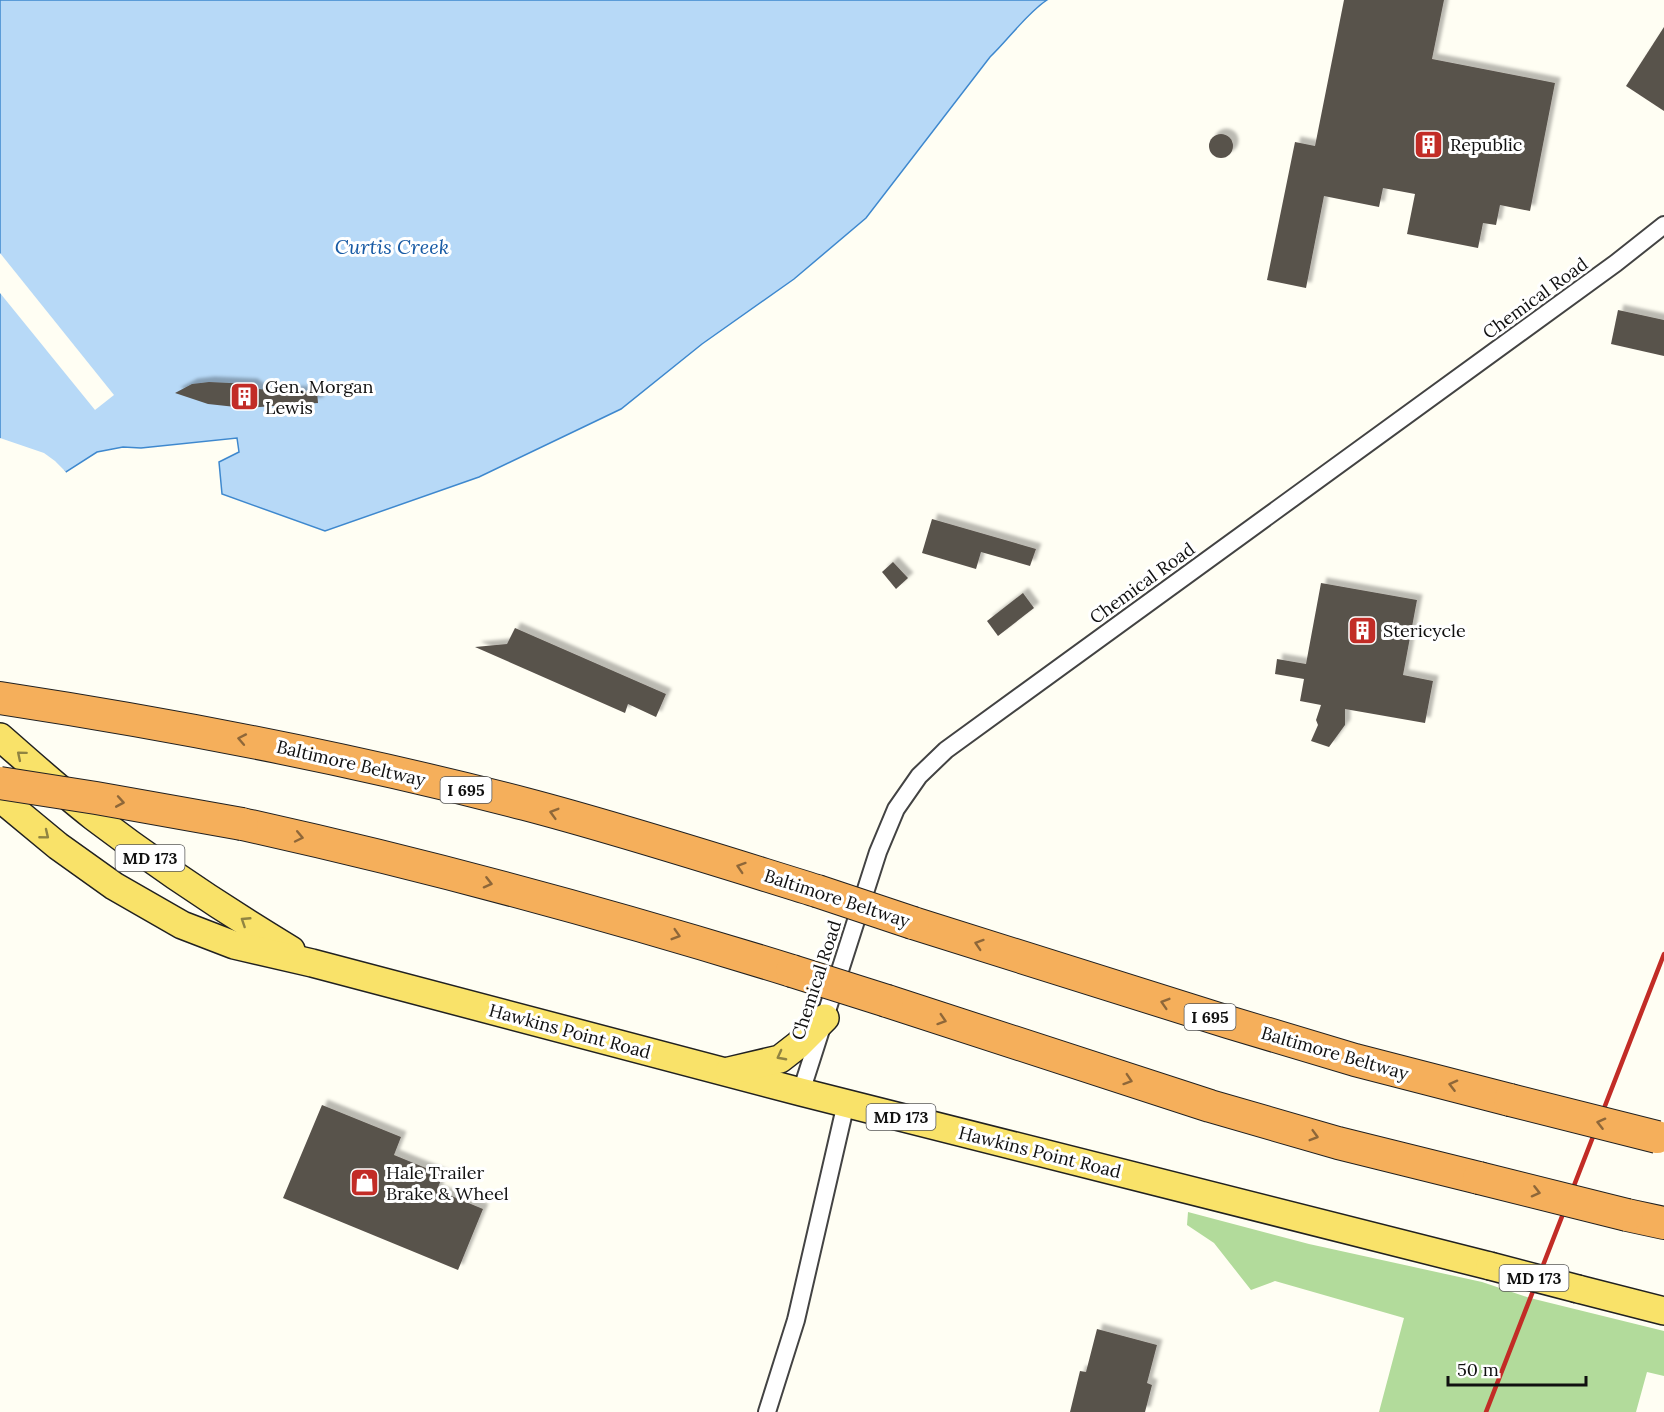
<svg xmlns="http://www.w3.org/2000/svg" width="1664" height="1412" viewBox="0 0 1664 1412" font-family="Lora,serif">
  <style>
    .forest { fill: #b2db9b }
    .water { fill: #b7d9f7; stroke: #3e88ce; stroke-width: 1.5 }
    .pier { fill: #fffef3 }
    .building { fill: #59524c; filter: url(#shadow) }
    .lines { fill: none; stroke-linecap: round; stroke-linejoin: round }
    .minor-casing { stroke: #434343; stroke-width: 20 }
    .primary-casing { stroke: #212121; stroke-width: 30 }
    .motorway-casing { stroke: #212121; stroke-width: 34 }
    .minor { stroke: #fff; stroke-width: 16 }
    .primary { stroke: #f9e269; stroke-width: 27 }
    .motorway { stroke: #f5af5b; stroke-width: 32 }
    .rail { stroke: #c22c26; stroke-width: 4.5 }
    .primary-bridge-casing { stroke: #212121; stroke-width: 30; stroke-linecap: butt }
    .motorway-bridge-casing { stroke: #212121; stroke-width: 34; stroke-linecap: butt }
    .primary-bridge { stroke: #f9e269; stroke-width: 27 }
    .motorway-bridge { stroke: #f5af5b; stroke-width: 32 }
    .oneway { stroke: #8e6739 }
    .oneway2 { stroke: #908441 }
    .labels { text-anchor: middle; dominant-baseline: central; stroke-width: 6; stroke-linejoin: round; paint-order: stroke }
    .shield { fill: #fff; stroke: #585858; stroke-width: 1.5 }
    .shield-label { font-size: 16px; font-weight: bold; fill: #101010 }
    .poi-label { font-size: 18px; fill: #101010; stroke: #fff; text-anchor: start }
    .street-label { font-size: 18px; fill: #101010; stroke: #fff }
    .water-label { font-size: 20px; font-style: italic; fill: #175aa4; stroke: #fff }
  </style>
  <defs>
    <filter id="shadow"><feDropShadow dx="5.5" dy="-5.5" stdDeviation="1.5" flood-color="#0004"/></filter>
  </defs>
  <rect width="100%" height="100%" fill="#fffef3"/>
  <polygon class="forest" points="1188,1212 1309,1244 1482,1282 1530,1298 1664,1331 1664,1376 1647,1372 1636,1412 1379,1412 1404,1318 1275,1281 1251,1290 1214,1243 1187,1225"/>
  <path class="water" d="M 0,0 L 1047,0 C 1026,14 1009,39 990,57 L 866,218 L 794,279 L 702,344 L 621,409 L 479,477 L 325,531 L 222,494 L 219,462 L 239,452 L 237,438 L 141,448 L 123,447 L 97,452 L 66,472 L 41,462 L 0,450 Z"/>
  <g class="pier">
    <polygon points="0,253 114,395 95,410 0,293"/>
    <polygon points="0,438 44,453 55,461 66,472 65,475 40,465 0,453"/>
  </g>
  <g class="building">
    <polygon points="1344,0 1444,0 1432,59 1555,83 1530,211 1500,205 1496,225 1483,223 1478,248 1407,234 1415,194 1383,188 1379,207 1324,196 1306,288 1267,280 1295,142 1315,146"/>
    <polygon points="1664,27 1664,111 1626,86"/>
    <circle cx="1221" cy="146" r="12"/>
    <polygon points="1618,310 1664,320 1664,356 1611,344"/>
    <polygon points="209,382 252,384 259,389 276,391 317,392 318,403 245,408 208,404 175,393 192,384"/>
    <polygon points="932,519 1036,549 1030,566 981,552 976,569 922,553"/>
    <polygon points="893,562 908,578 896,589 882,572"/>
    <polygon points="1321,583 1417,600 1403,675 1433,681 1425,723 1345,709 1345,725 1329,747 1311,741 1318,725 1316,720 1321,705 1300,701 1304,679 1275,674 1277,659 1306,664"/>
    <polygon points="1023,593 1034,608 998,636 987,621"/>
    <polygon points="515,628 666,694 656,717 628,704 625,713 475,647 507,644"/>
    <polygon points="322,1105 401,1137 394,1155 443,1175 437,1190 483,1209 458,1270 283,1198"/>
    <polygon points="1097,1329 1157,1345 1147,1383 1152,1385 1145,1412 1070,1412 1080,1371 1086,1372"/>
  </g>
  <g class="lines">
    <defs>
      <g id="minor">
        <polyline points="801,1092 878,852 896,809 919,776 946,750 1616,263 1664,225"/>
        <polyline points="767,1412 796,1320 846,1103"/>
      </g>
      <g id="primary">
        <path d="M 0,737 C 31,764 62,792 94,817 C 157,865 223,909 291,950"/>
        <polyline points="0,798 58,846 114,886 182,925 234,945 312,963 801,1092 1490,1266"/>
        <polyline points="729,1071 780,1059 798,1045 825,1018"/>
        <polyline points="1578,1289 1664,1311"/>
      </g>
      <g id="motorway">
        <path d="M 0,698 C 177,725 352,759 525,804 C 624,830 720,861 817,891"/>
        <path d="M 242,824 C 428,865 611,915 792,971"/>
        <polyline points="913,923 1228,1022 1355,1060 1510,1100"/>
        <polyline points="887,1001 1210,1106 1338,1143 1479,1178"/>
        <polyline points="1627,1215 1664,1223"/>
      </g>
    </defs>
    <use href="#minor" class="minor-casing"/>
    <use href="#primary" class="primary-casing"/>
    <use href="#motorway" class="motorway-casing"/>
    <use href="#minor" class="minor"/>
    <use href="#primary" class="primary"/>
    <use href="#motorway" class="motorway"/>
    <polyline class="rail" points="1486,1412 1664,954"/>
    <defs>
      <polyline id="primary-bridge" points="1490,1266 1578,1289"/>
      <g id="motorway-bridge">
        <polyline points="0,783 96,798 242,824"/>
        <polyline points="817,891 913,923"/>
        <polyline points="792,971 887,1001"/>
        <polyline points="1510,1100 1657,1137"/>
        <polyline points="1479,1178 1627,1215"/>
      </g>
    </defs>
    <use href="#primary-bridge" class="primary-bridge-casing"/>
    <use href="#motorway-bridge" class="motorway-bridge-casing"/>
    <use href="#primary-bridge" class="primary-bridge"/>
    <use href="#motorway-bridge" class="motorway-bridge"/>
  </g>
  <defs><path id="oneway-chevron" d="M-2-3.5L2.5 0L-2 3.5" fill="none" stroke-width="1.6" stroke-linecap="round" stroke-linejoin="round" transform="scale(1.5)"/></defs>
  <g class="oneway">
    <use href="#oneway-chevron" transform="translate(242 739) rotate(-169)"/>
    <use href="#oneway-chevron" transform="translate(120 802) rotate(10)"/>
    <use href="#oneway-chevron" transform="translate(554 813) rotate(-164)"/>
    <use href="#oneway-chevron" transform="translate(299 837) rotate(12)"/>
    <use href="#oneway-chevron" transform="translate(741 867) rotate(-162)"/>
    <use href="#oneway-chevron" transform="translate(488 883) rotate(14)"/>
    <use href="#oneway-chevron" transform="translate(676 935) rotate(17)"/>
    <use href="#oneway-chevron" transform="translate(979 944) rotate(-162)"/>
    <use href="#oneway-chevron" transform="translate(1165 1003) rotate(-163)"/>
    <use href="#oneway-chevron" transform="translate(942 1020) rotate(18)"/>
    <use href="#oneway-chevron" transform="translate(1128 1080) rotate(18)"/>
    <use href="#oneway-chevron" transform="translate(1453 1085) rotate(-166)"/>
    <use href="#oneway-chevron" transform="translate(1601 1123) rotate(-166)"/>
    <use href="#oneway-chevron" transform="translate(1314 1136) rotate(16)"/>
    <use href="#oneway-chevron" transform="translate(1536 1192) rotate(14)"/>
  </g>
  <g class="oneway2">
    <use href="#oneway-chevron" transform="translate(21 755) rotate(-140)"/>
    <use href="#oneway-chevron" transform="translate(45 835) rotate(39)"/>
    <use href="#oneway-chevron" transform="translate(245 921) rotate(-147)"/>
    <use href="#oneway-chevron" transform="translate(781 1056) rotate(152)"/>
  </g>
  <defs>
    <symbol id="building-square" viewBox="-11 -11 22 22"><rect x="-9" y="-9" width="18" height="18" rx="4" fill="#c22c26" stroke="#fff"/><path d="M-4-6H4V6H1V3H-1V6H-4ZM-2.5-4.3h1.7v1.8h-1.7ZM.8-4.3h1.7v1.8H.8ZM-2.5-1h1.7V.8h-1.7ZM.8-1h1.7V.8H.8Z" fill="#fff"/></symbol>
    <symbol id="shop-square" viewBox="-11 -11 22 22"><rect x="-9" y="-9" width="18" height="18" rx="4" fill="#c22c26" stroke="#fff"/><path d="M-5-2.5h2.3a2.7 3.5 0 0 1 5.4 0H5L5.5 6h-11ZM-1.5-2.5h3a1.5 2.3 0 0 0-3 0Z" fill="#fff"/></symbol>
  </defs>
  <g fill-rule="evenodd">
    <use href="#building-square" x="1412" y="128" width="33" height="33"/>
    <use href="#building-square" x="228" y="380" width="33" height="33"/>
    <use href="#building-square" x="1346" y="614" width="33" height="33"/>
    <use href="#shop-square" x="348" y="1166" width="33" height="33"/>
  </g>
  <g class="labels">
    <g class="shield">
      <rect x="440.5" y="777" width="51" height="26" rx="4.5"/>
      <rect x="115.5" y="845" width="69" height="26" rx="4.5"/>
      <rect x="1184.5" y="1004" width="51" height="26" rx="4.5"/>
      <rect x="866.5" y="1104" width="69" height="26" rx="4.5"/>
      <rect x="1499.5" y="1265" width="69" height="26" rx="4.5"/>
    </g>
    <g class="shield-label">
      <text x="466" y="790">I 695</text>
      <text x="150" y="858">MD 173</text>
      <text x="1210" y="1017">I 695</text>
      <text x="901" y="1117">MD 173</text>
      <text x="1534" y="1278">MD 173</text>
    </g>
    <g class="poi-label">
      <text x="1450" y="144">Republic</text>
      <text x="265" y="386">Gen. Morgan<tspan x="265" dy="21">Lewis</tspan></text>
      <text x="1383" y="630">Stericycle</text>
      <text x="386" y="1172">Hale Trailer<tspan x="386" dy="21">Brake &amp; Wheel</tspan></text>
    </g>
    <g class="street-label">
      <text transform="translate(1535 298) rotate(-36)">Chemical Road</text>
      <text transform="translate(1142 583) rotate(-36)">Chemical Road</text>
      <text transform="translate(351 763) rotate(13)">Baltimore Beltway</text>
      <text transform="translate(837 898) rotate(18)">Baltimore Beltway</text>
      <text transform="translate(816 980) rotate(-72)">Chemical Road</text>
      <text transform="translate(570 1031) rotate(15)">Hawkins Point Road</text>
      <text transform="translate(1335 1053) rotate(16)">Baltimore Beltway</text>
      <text transform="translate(1040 1152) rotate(14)">Hawkins Point Road</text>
    </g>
    <g class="water-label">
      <text x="392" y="246">Curtis Creek</text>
    </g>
  </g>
  <path d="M1448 1376v9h138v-9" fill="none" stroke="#101010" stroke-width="3"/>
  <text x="1457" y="1376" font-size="18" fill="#101010" stroke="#ffffff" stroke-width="4.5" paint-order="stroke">50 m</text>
</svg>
